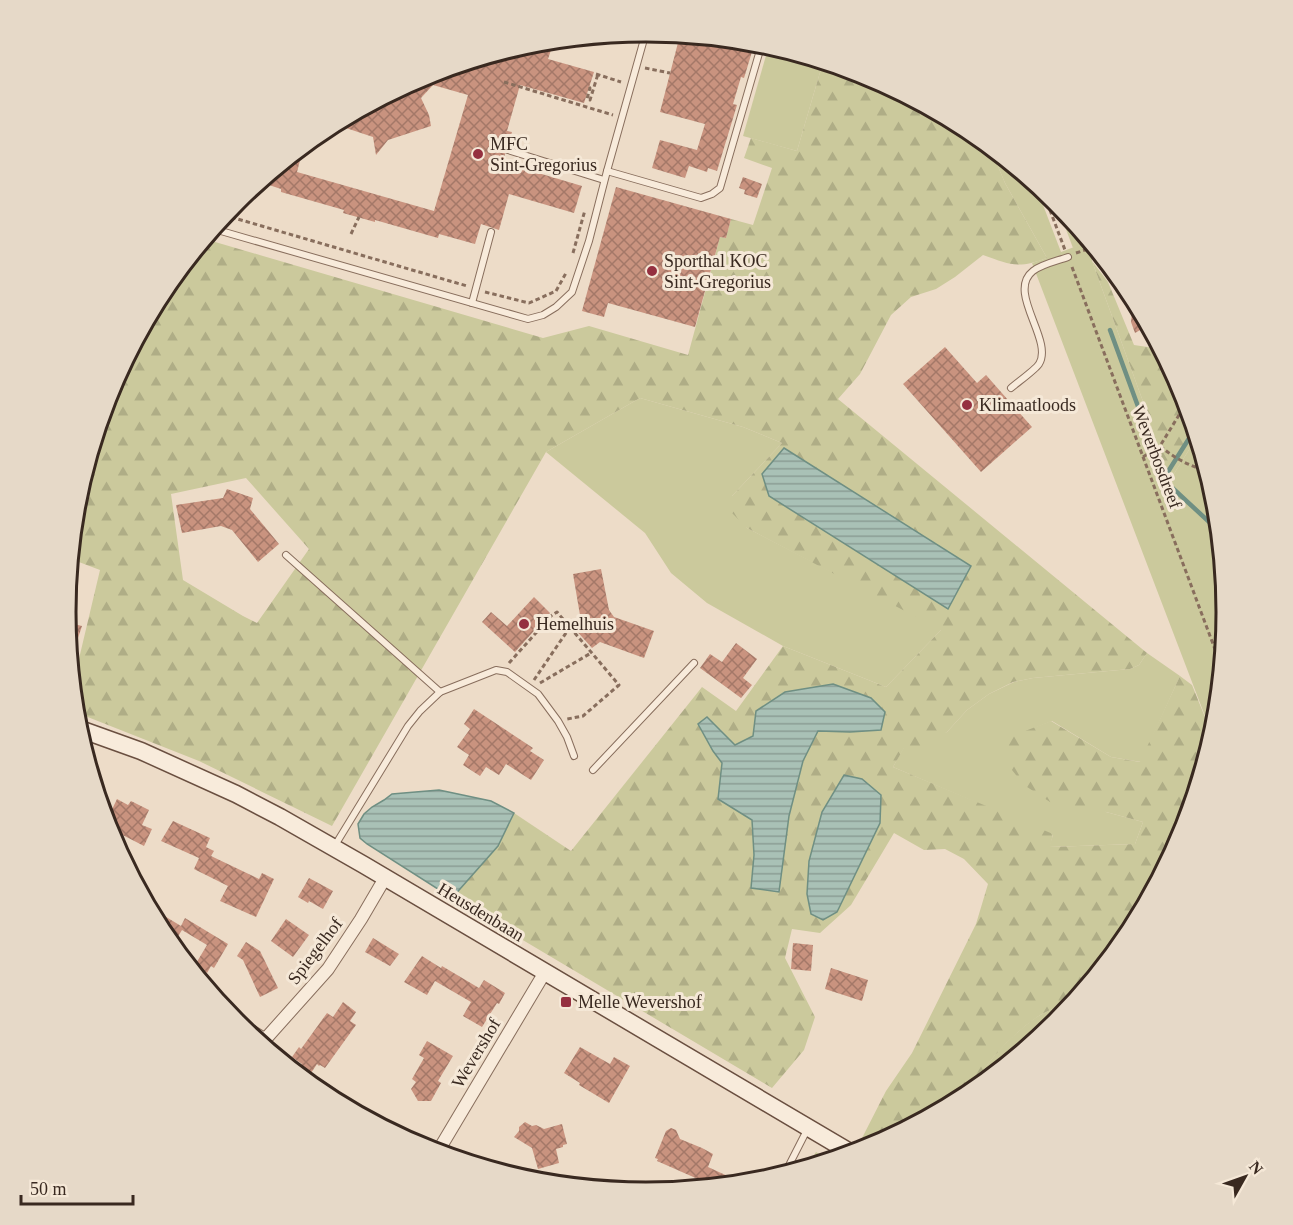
<svg xmlns="http://www.w3.org/2000/svg" width="1293" height="1225" viewBox="0 0 1293 1225" font-family="'Times New Roman',serif">
  <style>
    .green { fill: #cbc99c }
    .forest { fill: url(#forest-firs); fill-rule: evenodd }
    .water { fill: url(#water-rules); stroke: #6f8f83; stroke-width: 1.5 }
    .lines { fill: none; stroke-linecap: round; stroke-linejoin: round }
    .stream { stroke: #6f8f83; stroke-width: 4.5 }
    .building { fill: url(#building-cross-hatch) }
    .lane-casing { stroke: #886e5d; stroke-width: 8 }
    .street-casing { stroke: #886e5d; stroke-width: 14 }
    .secondary-casing { stroke: #6a4f40; stroke-width: 19 }
    .path { stroke: #886e5d; stroke-width: 3; stroke-dasharray: 4.5 3; stroke-linecap: butt }
    .lane { stroke: #f8ebdb; stroke-width: 6 }
    .street { stroke: #f8ebdb; stroke-width: 12 }
    .secondary { stroke: #f8ebdb; stroke-width: 16 }
    .poi-dot { fill: #953040; stroke: #f5e8d7; stroke-width: 2 }
    .labels { text-anchor: middle; dominant-baseline: central; stroke-width: 6; stroke-linejoin: round; paint-order: stroke }
    .poi-label { font-size: 18px; fill: #392920; stroke: #f5e8d7; text-anchor: start }
    .street-label { font-size: 18px; fill: #392920; stroke: #f5e8d7 }
    .rim { fill: none; stroke: #392920; stroke-width: 3 }
  </style>
  <defs>
    <pattern id="forest-firs" width="22" height="20" patternUnits="userSpaceOnUse" patternTransform="scale(1.5)"><rect width="22" height="20" fill="#cbc99c"/><path d="M5 1l3.5 6h-7zM16 11l3.5 6h-7z" fill="#afad86"/></pattern>
    <pattern id="water-rules" width="6" height="5" patternUnits="userSpaceOnUse" patternTransform="scale(1.5)"><rect width="6" height="5" fill="#a9c1b6"/><path d="M0 2.5h6" fill="none" stroke="#8b9d94"/></pattern>
    <pattern id="building-cross-hatch" width="8" height="8" patternUnits="userSpaceOnUse" patternTransform="scale(1.5)"><rect width="8" height="8" fill="#c9937f"/><path d="M0 0l8 8M0 8l8-8" fill="none" stroke="#a47868"/></pattern>
  </defs>
  <rect width="100%" height="100%" fill="#eddcc8"/>
  <g class="green">
    <polygon points="769,45 823,62 797,151 743,136"/>
    <polygon points="989,145 1035,184 1061,252 1090,241 1091,242 1092,261 1149,418 1161,461 1172,477 1197,437 1216,499 1227,613 1216,726 1213,737 1032,263 1047,258 1005,183"/>
    <polygon points="640,398 743,427 782,443 732,496 747,528 942,629 886,687 783,646 707,603 671,573 645,533 546,452"/>
    <polygon points="1147,653 1180,676 1141,762 1111,757 1052,721 1032,729 1106,812 1143,822 1135,844 1049,847 1053,835 893,767 904,747 947,732 967,710 989,694 1014,682 1033,678 1130,669 1139,665"/>
    <path d="M 1059,1006 L 1069,1009 L 1057,1024 L 976,1090 C 976,1068 1023,1024 1042,1014 C 1047,1011 1054,1009 1059,1006 Z"/>
    <polygon points="816,1152 831,1161 806,1168 807,1167"/>
  </g>
  <g class="forest">
    <path d="M 823,62 L 869,76 L 970,130 L 989,145 L 1005,183 L 1047,258 C 1018,269 1011,265 983,255 L 955,277 L 936,289 L 911,297 L 891,315 L 860,374 L 838,399 L 1147,653 L 1139,665 L 1130,669 L 1033,678 L 1013,682 L 989,694 L 967,710 L 947,732 L 924,747 L 904,748 L 893,767 L 1053,834 L 1050,847 L 1135,844 L 1143,822 L 1106,812 L 1050,802 L 1024,785 L 1004,760 L 1002,740 L 1051,721 L 1111,757 L 1140,762 L 1180,676 L 1192,685 L 1213,737 L 1183,835 L 1129,936 L 1069,1009 L 1059,1006 C 1054,1009 1047,1011 1042,1014 C 1023,1025 976,1068 976,1090 L 969,1096 L 873,1147 L 861,1140 L 886,1091 L 912,1053 L 976,924 L 988,884 L 964,859 L 945,849 L 924,850 L 894,833 L 851,905 L 820,933 L 792,929 L 785,958 L 815,1017 L 804,1050 L 772,1088 L 452,898 L 498,846 L 514,813 L 571,851 L 702,687 L 736,711 L 783,646 L 886,687 L 941,630 L 747,528 L 731,512 L 732,496 L 782,443 L 743,427 L 640,398 L 546,452 L 332,826 L 199,761 L 75,712 L 73,684 L 100,570 L 71,559 L 77,499 L 110,390 L 164,289 L 205,239 L 543,338 L 589,326 L 688,355 L 720,237 L 726,238 L 731,219 L 753,225 L 772,168 L 744,158 L 751,138 L 797,151 ZM 246,478 L 309,549 L 257,623 L 243,616 L 183,580 L 171,494 ZM 833,684 L 850,691 L 850,732 L 818,730 L 803,761 L 789,816 L 778,892 L 751,887 L 754,855 L 752,820 L 718,799 L 722,763 L 720,729 L 735,745 L 753,736 ZM 822,812 L 807,894 L 809,861 Z"/>
    <polygon points="1055,200 1058,202 1090,241 1073,248"/>
    <polygon points="1092,261 1108,282 1134,345 1161,349 1183,390 1197,437 1172,477 1161,461 1149,418"/>
  </g>
  <g class="water">
    <polygon points="784,448 971,566 948,609 769,496 762,474"/>
    <polygon points="833,684 871,698 885,712 881,730 850,732 818,731 803,761 789,816 779,892 751,888 754,855 752,820 718,799 722,763 713,751 698,724 707,717 735,745 753,736 756,711 785,692"/>
    <polygon points="844,775 862,779 881,795 880,823 837,912 823,920 811,914 807,894 809,861 822,812"/>
    <polygon points="439,790 491,801 514,813 498,846 452,898 367,844 360,838 358,824 364,814 372,807 384,800 392,794"/>
  </g>
  <g class="lines">
    <g class="stream">
      <polyline points="1110,330 1143,420 1155,463 1166,482 1220,532"/>
      <polyline points="1164,478 1195,429"/>
      <polyline points="1221,622 1227,603"/>
    </g>
  </g>
  <g class="building">
    <polygon points="680,35 689,36 728,47 730,40 755,42 744,78 741,77 733,104 737,105 717,171 708,168 707,172 689,166 685,178 652,168 660,140 697,150 705,124 660,112"/>
    <polygon points="554,41 548,59 594,72 584,103 520,85 507,131 512,132 508,145 505,146 503,149 505,154 504,159 509,161 508,164 582,186 574,213 509,194 499,230 481,224 475,244 439,234 438,238 375,220 375,222 343,213 344,210 281,192 281,189 266,184 268,175 304,145 297,172 434,211 468,95 433,85 421,98 429,115 431,126 388,140 376,155 373,137 334,124 424,76 485,57 496,61 498,53 533,43"/>
    <polygon points="743,177 762,184 757,198 744,194 745,190 739,188"/>
    <polygon points="616,187 731,219 726,238 720,237 695,327 608,303 604,317 582,311"/>
    <polygon points="1138,305 1149,325 1135,333 1131,322 1132,313 1135,314"/>
    <polygon points="945,347 977,383 986,375 1032,427 981,472 903,384"/>
    <polygon points="227,489 253,498 250,509 279,544 258,562 232,530 221,526 182,533 176,505 223,498"/>
    <polygon points="601,569 609,610 614,617 654,631 644,658 600,642 592,648 573,627 581,621 573,574"/>
    <polygon points="534,597 550,613 515,652 482,622 491,612 507,626"/>
    <polygon points="66,622 82,626 70,662 68,635"/>
    <polygon points="736,643 757,659 743,678 752,685 741,698 700,668 710,654 722,662"/>
    <polygon points="474,709 533,748 530,751 544,760 531,780 506,764 499,775 486,767 480,776 463,765 469,755 457,747 470,729 464,724"/>
    <polygon points="117,799 128,805 131,801 149,810 142,825 152,829 144,846 107,827 106,822"/>
    <polygon points="173,821 210,838 206,847 214,851 211,856 259,879 262,873 274,879 256,917 220,901 228,886 194,869 199,858 161,841"/>
    <polygon points="309,878 333,891 323,909 309,901 308,903 298,897"/>
    <polygon points="148,906 181,926 185,918 228,944 214,968 211,966 207,973 195,965 207,945 182,930 172,946 163,935"/>
    <polygon points="286,919 309,935 293,957 271,941"/>
    <polygon points="373,938 399,954 390,966 365,952"/>
    <polygon points="246,942 260,951 278,988 260,997 243,960 237,956"/>
    <polygon points="793,943 813,945 811,971 791,969"/>
    <polygon points="422,956 441,968 442,966 479,988 484,980 505,993 499,1004 497,1003 482,1027 463,1016 471,1002 435,981 427,995 404,982"/>
    <polygon points="831,968 868,980 862,1001 825,989"/>
    <polygon points="343,1002 356,1012 350,1021 356,1025 325,1068 320,1065 319,1066 317,1064 311,1073 301,1066 302,1064 292,1057 299,1047 301,1049 327,1013 333,1017"/>
    <polygon points="427,1041 453,1056 438,1081 441,1083 431,1101 418,1101 411,1089 416,1082 412,1079 424,1058 419,1055"/>
    <polygon points="580,1047 610,1064 614,1057 630,1066 609,1103 579,1085 580,1083 564,1073"/>
    <polygon points="525,1122 532,1126 536,1125 544,1129 562,1124 567,1144 563,1145 563,1147 556,1149 559,1163 538,1169 532,1148 514,1137 519,1131 519,1127"/>
    <polygon points="671,1128 676,1130 680,1139 702,1148 713,1154 708,1167 745,1184 716,1187 657,1161 658,1159 655,1158 666,1131"/>
  </g>
  <g class="lines">
    <defs>
      <g id="lane">
        <polyline points="508,150 604,180"/>
        <polyline points="607,171 701,198 712,194 720,188 762,43"/>
        <polyline points="214,229 528,319 543,315 556,307 572,292 589,241 607,171 646,32"/>
        <polyline points="472,303 491,232"/>
        <path d="M 1011,388 C 1018,382 1035,370 1039,364 C 1054,340 1006,292 1033,271 C 1042,264 1057,261 1068,257"/>
        <polyline points="286,555 440,692"/>
        <polyline points="593,770 694,663"/>
        <polyline points="334,847 408,726 420,711 440,692 496,670 507,672 538,694 558,721 567,737 574,756"/>
        <polyline points="784,1175 807,1130"/>
      </g>
      <g id="street">
        <polyline points="234,1021 266,1040"/>
        <polyline points="261,1044 328,969 361,919 385,878"/>
        <polyline points="437,1153 545,972"/>
      </g>
      <polyline id="secondary" points="77,728 141,751 236,794 280,817 364,865 853,1154"/>
    </defs>
    <use href="#lane" class="lane-casing"/>
    <use href="#street" class="street-casing"/>
    <use href="#secondary" class="secondary-casing"/>
    <g class="path">
      <polyline points="629,33 628,38 631,38 633,33"/>
      <polyline points="645,68 670,73"/>
      <polyline points="596,74 621,82"/>
      <polyline points="504,82 613,115"/>
      <polyline points="589,87 590,88 587,99 590,100 598,74"/>
      <polyline points="1042,189 1065,250"/>
      <polyline points="224,215 467,286"/>
      <polyline points="351,234 359,217"/>
      <polyline points="573,253 585,210"/>
      <polyline points="1076,253 1094,247"/>
      <polyline points="1072,267 1222,668"/>
      <polyline points="485,292 529,303 556,291 566,273"/>
      <path d="M 1160,446 C 1174,458 1189,466 1208,471"/>
      <polyline points="1143,457 1160,446 1187,402"/>
      <polyline points="509,663 552,615 557,612 619,685 583,716 567,719"/>
      <polyline points="534,680 570,627"/>
      <polyline points="540,683 591,653"/>
    </g>
    <use href="#lane" class="lane"/>
    <use href="#street" class="street"/>
    <use href="#secondary" class="secondary"/>
  </g>
  <g class="poi-dot">
    <circle cx="478" cy="154" r="6"/>
    <circle cx="652" cy="271" r="6"/>
    <circle cx="967" cy="405" r="6"/>
    <circle cx="524" cy="624" r="6"/>
    <rect x="560" y="996" width="12" height="12" rx="3"/>
  </g>
  <g class="labels">
    <g class="poi-label">
      <text x="490" y="144">MFC<tspan x="490" dy="21">Sint-Gregorius</tspan></text>
      <text x="664" y="261">Sporthal KOC<tspan x="664" dy="21">Sint-Gregorius</tspan></text>
      <text x="979" y="405">Klimaatloods</text>
      <text x="536" y="624">Hemelhuis</text>
      <text x="578" y="1002">Melle Wevershof</text>
    </g>
    <g class="street-label">
      <text transform="translate(1157 457) rotate(69)">Weverbosdreef</text>
      <text transform="translate(481 912) rotate(31)">Heusdenbaan</text>
      <text transform="translate(315 951) rotate(-53)">Spiegelhof</text>
      <text transform="translate(476 1053) rotate(-59)">Wevershof</text>
    </g>
  </g>
  <path d="M0 0H1293V1225H0ZM76 612a570 570 0 1 1 1140 0a570 570 0 1 1-1140 0Z" fill="#e6d9c8" fill-rule="evenodd"/>
  <path class="rim" d="M76 612a570 570 0 1 1 1140 0a570 570 0 1 1-1140 0Z"/>
  <g transform="translate(1245 1177) rotate(50)" stroke="#f5e8d7" stroke-width="4.5" paint-order="stroke">
  <path d="M0-4.5L10 22L0 15L-10 22Z" fill="#392920"/>
  <text y="-9" font-size="16" font-weight="bold" text-anchor="middle" fill="#392920">N</text>
  </g>
  <path d="M21 1195v9h112v-9" fill="none" stroke="#392920" stroke-width="3"/>
  <text x="30" y="1195" font-size="18" fill="#392920" stroke="#f5e8d7" stroke-width="4.5" paint-order="stroke">50 m</text>
</svg>
